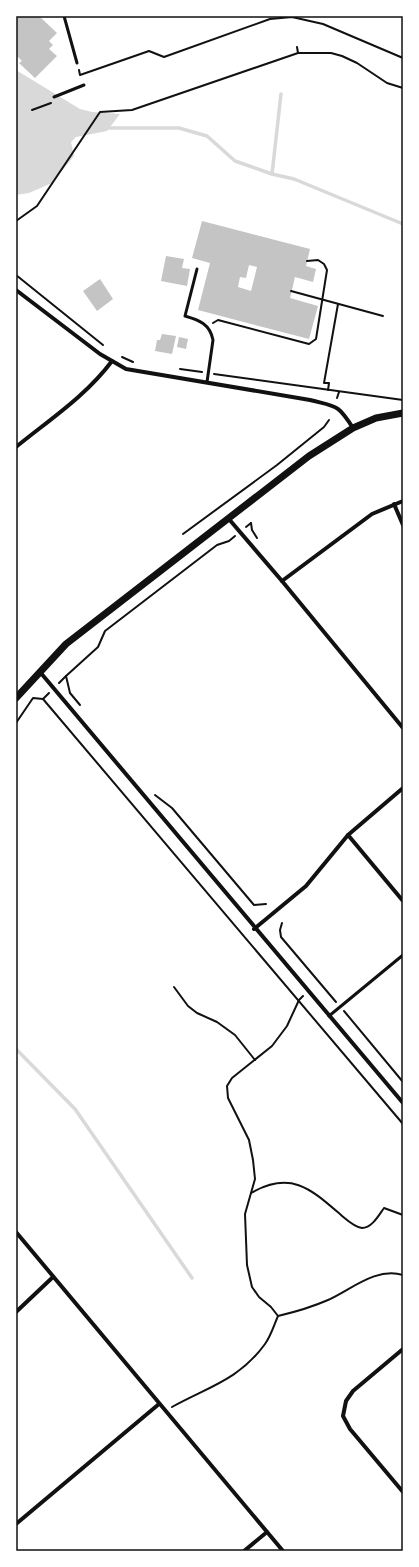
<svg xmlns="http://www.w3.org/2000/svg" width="419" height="1567" viewBox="0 0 419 1567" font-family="'Titillium Web',sans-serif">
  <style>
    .water { fill: #d9d9d9 }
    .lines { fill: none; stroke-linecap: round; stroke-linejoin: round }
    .stream { stroke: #d9d9d9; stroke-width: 3.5 }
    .building { fill: #c4c4c4; fill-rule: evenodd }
    .path { stroke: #111; stroke-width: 2 }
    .service { stroke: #111; stroke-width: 3 }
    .minor { stroke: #111; stroke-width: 4 }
    .tertiary { stroke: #111; stroke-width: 7 }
    .neatline { fill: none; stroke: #111; stroke-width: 1.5 }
  </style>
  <rect width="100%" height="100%" fill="#fff"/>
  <polygon class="water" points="16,70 80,109 92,112 120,114 107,131 76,137 71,142 74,156 52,183 29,193 16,195"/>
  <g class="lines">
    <g class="stream">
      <polyline points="109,128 179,128 207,136 235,161 272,174 294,179 403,224"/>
      <polyline points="272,174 281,94"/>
      <polyline points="16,1049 75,1109 192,1278"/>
    </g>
  </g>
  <g class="building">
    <polygon points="16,16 39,16 57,33 49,41 53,45 49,49 57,56 35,78 19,63 22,61 16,55"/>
    <path d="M 202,221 L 310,249 L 306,266 L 316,269 L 313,282 L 295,277 L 290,298 L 318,306 L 309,339 L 198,310 L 210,263 L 192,258 ZM 249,265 L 257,267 L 251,291 L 238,287 L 240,277 L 246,278 Z"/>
    <polygon points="166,256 184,259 182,268 190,269 187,286 161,281"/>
    <polygon points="100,279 113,299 97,311 83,291"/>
    <polygon points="162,334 176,336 172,354 155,351 157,340 160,340"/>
    <polygon points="179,337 188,339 186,349 177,347"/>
  </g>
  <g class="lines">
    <g class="path">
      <polyline points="297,47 298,53"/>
      <polyline points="79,70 80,75 149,51 164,57 270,19 292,17 323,24 403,58"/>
      <polyline points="32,110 51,103"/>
      <polyline points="16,221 37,206 100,112 132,110 298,53 331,53 342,56 357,63 387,83 403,88"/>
      <polyline points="16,275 103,345"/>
      <polyline points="291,291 383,316"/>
      <polyline points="213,323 218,320 309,344 316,339 327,270 324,264 318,260 307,261"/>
      <polyline points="122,357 133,362"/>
      <polyline points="180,369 202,372"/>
      <polyline points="214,374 403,400"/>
      <polyline points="328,390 329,383 324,383 338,304"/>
      <polyline points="337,398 339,392"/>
      <polyline points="251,523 252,530 257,538"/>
      <polyline points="246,527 251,523"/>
      <polyline points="183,534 277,465 324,427 329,420"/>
      <polyline points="59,683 66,676"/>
      <polyline points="43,699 49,693"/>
      <polyline points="80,705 70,693 66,676 98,647 105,631 217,545 229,541 235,536"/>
      <polyline points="16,723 33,698 43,699 403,1124"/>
      <polyline points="155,795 172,808 254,905 266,904"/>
      <polyline points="282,923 280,930 281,937 336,1002"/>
      <polyline points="174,987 188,1006 197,1013 217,1022 235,1035 255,1060"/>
      <polyline points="344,1011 403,1082"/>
      <path d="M 251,1193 C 291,1170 311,1189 341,1215 C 347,1220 354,1227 362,1228 C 372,1228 379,1215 384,1208 L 403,1215"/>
      <path d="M 278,1316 C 295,1312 312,1307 328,1300 C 352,1289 376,1267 403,1275"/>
      <path d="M 172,1407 C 208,1387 239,1380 265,1344 C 271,1336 274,1325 278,1316 L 271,1307 L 259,1297 L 252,1287 L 247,1265 L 245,1214 L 255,1179 L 253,1160 L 249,1140 L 228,1098 L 227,1086 L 232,1078 L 272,1046 L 287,1026 L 299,1000 L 303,996"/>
    </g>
    <g class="service">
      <polyline points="64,16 77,63"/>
      <polyline points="54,97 84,85"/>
      <path d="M 197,269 L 185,316 C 199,320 210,324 213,340 L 207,382"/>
      <polyline points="329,1016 403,955"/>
    </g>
    <g class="minor">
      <path d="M 16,290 L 100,354 L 126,369 L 310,400 C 337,407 338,404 353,428"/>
      <path d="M 16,447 C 49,420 86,396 112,361"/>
      <polyline points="394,504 403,525"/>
      <polyline points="228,518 282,581 403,728"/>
      <polyline points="282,581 372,514 403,501"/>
      <polyline points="40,672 403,1103"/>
      <polyline points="348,835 403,901"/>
      <polyline points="254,929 306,886 348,835 403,788"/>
      <polyline points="16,1232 283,1551"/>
      <polyline points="16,1312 53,1277"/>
      <polyline points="403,1349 353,1391 346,1401 343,1416 350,1429 403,1492"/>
      <polyline points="16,1524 159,1404"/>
      <polyline points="244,1551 267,1532"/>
    </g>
    <polyline class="tertiary" points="16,698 66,644 309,456 353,428 376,418 403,413"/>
  </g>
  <rect width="419" height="1567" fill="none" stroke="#ffffff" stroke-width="34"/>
  <rect x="17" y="17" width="385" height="1533" class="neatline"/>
</svg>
